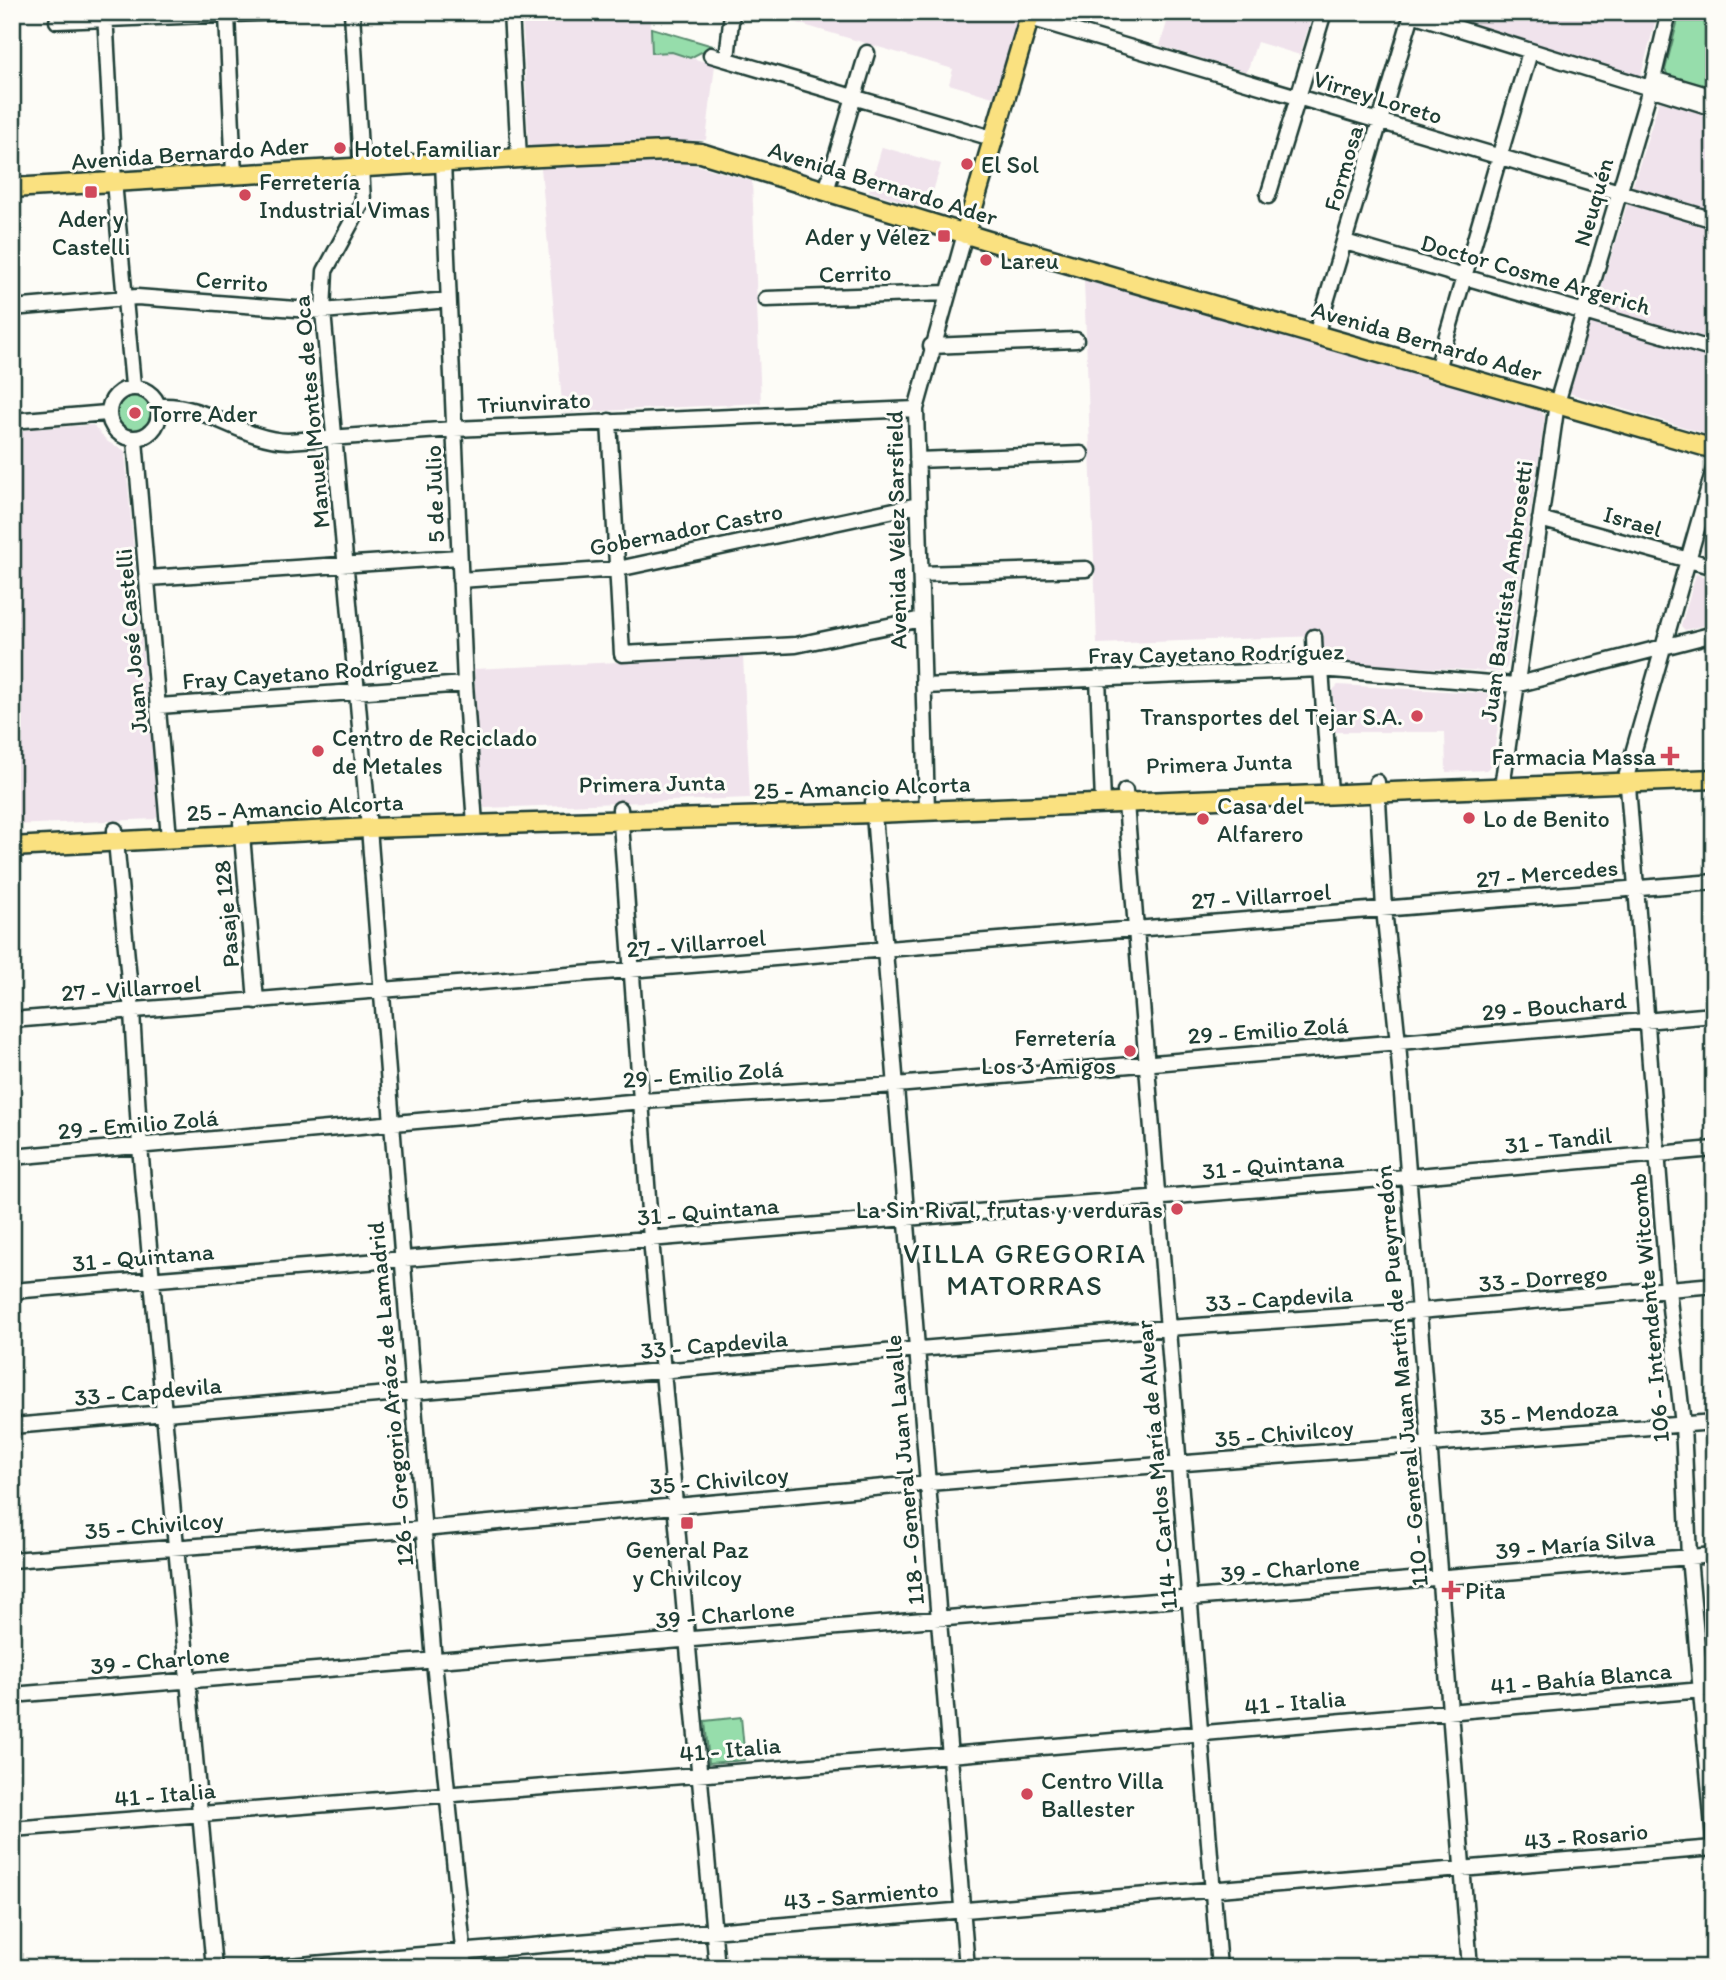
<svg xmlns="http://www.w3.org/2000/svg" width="1726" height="1980" font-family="Itim,sans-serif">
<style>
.built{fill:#f0e3ec}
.green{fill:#96ddab;stroke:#5a8d70;stroke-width:2}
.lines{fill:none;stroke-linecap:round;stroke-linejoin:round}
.minor-casing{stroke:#1f3d34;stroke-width:19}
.major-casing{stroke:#1f3d34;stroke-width:23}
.minor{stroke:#fdfcf7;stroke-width:14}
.major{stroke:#fae180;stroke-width:18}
.poi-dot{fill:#d1495b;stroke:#fdfcf7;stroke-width:2.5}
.labels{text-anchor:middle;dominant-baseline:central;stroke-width:6;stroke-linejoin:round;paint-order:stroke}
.street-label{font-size:24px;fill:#1f3d34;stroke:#fdfcf7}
.poi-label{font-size:24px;fill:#1f3d34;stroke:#fdfcf7;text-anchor:start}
.quarter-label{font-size:28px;letter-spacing:2px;fill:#1f3d34;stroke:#fdfcf7}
</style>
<rect width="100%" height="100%" fill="#fdfcf7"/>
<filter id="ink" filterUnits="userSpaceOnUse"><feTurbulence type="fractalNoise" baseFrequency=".0143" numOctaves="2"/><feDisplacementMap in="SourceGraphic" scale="14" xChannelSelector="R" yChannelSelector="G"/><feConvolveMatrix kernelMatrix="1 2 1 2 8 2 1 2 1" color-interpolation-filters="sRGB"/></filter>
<g filter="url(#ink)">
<path class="built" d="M522,12h128l2,41 20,-1 43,13 -9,75 -173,9 -4,-3z
M760,12h261l-25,86 -47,-14 4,-15z
M1170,12h143l-13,43 -43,-13 -10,30 -87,-26z
M1423,12h235l-17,63 -6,3z
M1659,101l55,16v319l-145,-43z
M882,147l59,17 -13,45 -59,-18z
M682,161l70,20 9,222 -198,10 -22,-245z
M1084,280l457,131 4,6 -38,250 -6,5 -180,-11 -1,-25 -223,8z
M93,425l15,17 17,9 22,250 -7,1 2,16 9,15 8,81 -4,5 -143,6v-388l16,-8z
M1696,574l18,6v43l-29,7 -4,-4z
M743,656l7,142 -265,10 -5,-4 -6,-135z
M1338,685l160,9 4,6 -10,65 -6,5 -40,2 -1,-40h-110l-2,-42z"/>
<path class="green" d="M1680,12h34v78l-46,-14 -3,-6z
M651,28h1l61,18 -23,12 -18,-6 -20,1z
M115 413a20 20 0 1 1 40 0a20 20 0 1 1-40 0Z
M741,1717l4,43 -36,3 -4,-42z"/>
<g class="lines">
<defs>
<path id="minor" d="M105,12l9,170 19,203
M352,12l11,189 -38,70 -2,40 46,517 65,834 31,306
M511,12l8,146
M227,15l7,160
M1030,18l684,202
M57,21l223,-9
M711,55l284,84
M727,59l5,-47
M1653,79l61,18
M443,162l22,522 10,140
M826,191l41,-138
M1268,196l56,-184
M1345,242l369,108
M766,299l181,-6
M12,308l125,-11 186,14 125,-11
M1316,335l96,-321 302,94
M931,346l145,-6
M1437,369l93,-317
M109 413a25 25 0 1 1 50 0a25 25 0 1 1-50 0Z
M161,406c46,-2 81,34 127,35l166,-12 462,-20
M12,421l95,-8
M609,421l13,233 174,-9 126,-26
M135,440l34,398
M917,460l164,-6
M1714,469l-87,305 41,516 15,135 6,132 25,282
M1540,519l174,48
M921,574l165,-5
M148,578l311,-21
M460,580l158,-11 300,-64
M1314,637l1,24 6,8 9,123
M1098,678l5,124
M924,686l397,-17 194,16 199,-51
M159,706l306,-22
M1377,782l7,127 14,134 72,925
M1502,787l55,-384 96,-324 16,-67
M1125,791l94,1177
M873,802l94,1166
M620,809l31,430 66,729
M927,810l-11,-401 49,-175
M241,823l15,178
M115,830l17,182 8,135 74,821
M12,1020l1702,-138
M12,1157l630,-56 254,-16 818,-70
M12,1291l1395,-114 307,-28
M12,1426l1155,-98 252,-17 295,-26
M12,1560l411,-31 505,-46 786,-61
M12,1695l1702,-140
M12,1829l938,-74 764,-66
M264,1968l1450,-120"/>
<path id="major" d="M12,188l507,-30 147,-7 35,2 288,88 725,208
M965,234l66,-222
M12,847l357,-19 505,-15 840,-34"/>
</defs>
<use href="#minor" class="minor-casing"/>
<use href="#major" class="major-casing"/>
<use href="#minor" class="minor"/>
<use href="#major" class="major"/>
</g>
</g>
<g class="poi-dot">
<circle cx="340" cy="148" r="7"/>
<circle cx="967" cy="164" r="7"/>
<rect x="84" y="185" width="14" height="14" rx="3.5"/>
<circle cx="245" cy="195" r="7"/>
<rect x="937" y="229" width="14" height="14" rx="3.5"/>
<circle cx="986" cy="260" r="7"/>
<circle cx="135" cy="413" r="7"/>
<circle cx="1417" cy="716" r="7"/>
<circle cx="318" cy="751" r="7"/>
<path d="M1666.5 745.5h7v7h7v7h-7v7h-7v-7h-7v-7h7z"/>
<circle cx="1469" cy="818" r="7"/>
<circle cx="1203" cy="819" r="7"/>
<circle cx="1130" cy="1051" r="7"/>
<circle cx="1177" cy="1209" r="7"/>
<rect x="680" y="1516" width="14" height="14" rx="3.5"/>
<path d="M1447.5 1579.5h7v7h7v7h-7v7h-7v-7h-7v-7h7z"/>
<circle cx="1027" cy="1794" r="7"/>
</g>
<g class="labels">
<g class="street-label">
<text transform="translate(1378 97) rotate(17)">Virrey Loreto</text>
<text transform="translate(190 153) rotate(-4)">Avenida Bernardo Ader</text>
<text transform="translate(1343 168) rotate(-74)">Formosa</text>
<text transform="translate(883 183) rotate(17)">Avenida Bernardo Ader</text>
<text transform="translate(1593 202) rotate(-74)">Neuquén</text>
<text transform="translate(855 273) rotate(-2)">Cerrito</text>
<text transform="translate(1536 274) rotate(16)">Doctor Cosme Argerich</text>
<text transform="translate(232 281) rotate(4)">Cerrito</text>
<text transform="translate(1427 341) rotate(16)">Avenida Bernardo Ader</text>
<text transform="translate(534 402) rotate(-3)">Triunvirato</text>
<text transform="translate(311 412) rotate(-95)">Manuel Montes de Oca</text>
<text transform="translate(434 494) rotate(-92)">5 de Julio</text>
<text transform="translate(1633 521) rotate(16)">Israel</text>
<text transform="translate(686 529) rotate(-11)">Gobernador Castro</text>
<text transform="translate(896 530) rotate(-91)">Avenida Vélez Sarsfield</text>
<text transform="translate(1506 591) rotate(-82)">Juan Bautista Ambrosetti</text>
<text transform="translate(131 641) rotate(-95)">Juan José Castelli</text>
<text transform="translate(1216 653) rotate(-1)">Fray Cayetano Rodríguez</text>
<text transform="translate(310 672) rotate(-4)">Fray Cayetano Rodríguez</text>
<text transform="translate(1219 763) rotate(-2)">Primera Junta</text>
<text transform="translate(652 783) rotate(-1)">Primera Junta</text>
<text transform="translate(862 787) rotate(-2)">25 - Amancio Alcorta</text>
<text transform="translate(295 807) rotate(-3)">25 - Amancio Alcorta</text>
<text transform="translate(1547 873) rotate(-5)">27 - Mercedes</text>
<text transform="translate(1261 896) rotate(-4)">27 - Villarroel</text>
<text transform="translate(226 914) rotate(-95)">Pasaje 128</text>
<text transform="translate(696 943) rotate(-5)">27 - Villarroel</text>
<text transform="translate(131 988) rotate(-4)">27 - Villarroel</text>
<text transform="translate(1554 1006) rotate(-5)">29 - Bouchard</text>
<text transform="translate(1268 1030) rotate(-4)">29 - Emilio Zolá</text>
<text transform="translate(703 1074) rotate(-4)">29 - Emilio Zolá</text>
<text transform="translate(138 1124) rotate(-5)">29 - Emilio Zolá</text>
<text transform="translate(1558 1140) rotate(-6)">31 - Tandil</text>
<text transform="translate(1273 1165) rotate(-5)">31 - Quintana</text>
<text transform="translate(708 1211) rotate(-5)">31 - Quintana</text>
<text transform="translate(143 1257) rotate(-5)">31 - Quintana</text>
<text transform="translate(1543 1278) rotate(-5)">33 - Dorrego</text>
<text transform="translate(1279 1298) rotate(-4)">33 - Capdevila</text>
<text transform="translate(1649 1308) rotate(-95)">106 - Intendente Witcomb</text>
<text transform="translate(714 1344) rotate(-5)">33 - Capdevila</text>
<text transform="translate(1401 1376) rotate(-95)">110 - General Juan Martín de Pueyrredón</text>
<text transform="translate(148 1391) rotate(-5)">33 - Capdevila</text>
<text transform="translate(390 1394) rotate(-95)">126 - Gregorio Aráoz de Lamadrid</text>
<text transform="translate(1549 1412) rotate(-4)">35 - Mendoza</text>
<text transform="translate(1284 1433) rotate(-5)">35 - Chivilcoy</text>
<text transform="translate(1156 1465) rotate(-95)">114 - Carlos María de Alvear</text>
<text transform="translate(904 1470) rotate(-95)">118 - General Juan Lavalle</text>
<text transform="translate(719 1480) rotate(-5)">35 - Chivilcoy</text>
<text transform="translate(154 1525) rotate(-5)">35 - Chivilcoy</text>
<text transform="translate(1575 1544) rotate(-5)">39 - María Silva</text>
<text transform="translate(1290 1568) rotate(-5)">39 - Charlone</text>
<text transform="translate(725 1614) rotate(-5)">39 - Charlone</text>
<text transform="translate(160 1660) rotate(-5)">39 - Charlone</text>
<text transform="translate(1581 1678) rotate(-5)">41 - Bahía Blanca</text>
<text transform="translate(1295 1702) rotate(-5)">41 - Italia</text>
<text transform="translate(730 1749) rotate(-5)">41 - Italia</text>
<text transform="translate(165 1794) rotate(-5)">41 - Italia</text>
<text transform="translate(1586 1836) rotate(-5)">43 - Rosario</text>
<text transform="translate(861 1895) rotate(-5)">43 - Sarmiento</text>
</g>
<g class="poi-label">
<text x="354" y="148">Hotel Familiar</text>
<text x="981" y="164">El Sol</text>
<text x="259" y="181">Ferretería<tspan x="259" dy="28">Industrial Vimas</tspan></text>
<text x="91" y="218" text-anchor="middle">Ader y<tspan x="91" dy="28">Castelli</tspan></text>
<text x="930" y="236" text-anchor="end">Ader y Vélez</text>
<text x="1000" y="260">Lareu</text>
<text x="149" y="413">Torre Ader</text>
<text x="1403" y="716" text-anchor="end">Transportes del Tejar S.A.</text>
<text x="332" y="737">Centro de Reciclado<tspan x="332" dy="28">de Metales</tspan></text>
<text x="1656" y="756" text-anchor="end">Farmacia Massa</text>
<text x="1217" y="805">Casa del<tspan x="1217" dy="28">Alfarero</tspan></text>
<text x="1483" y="818">Lo de Benito</text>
<text x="1116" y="1037" text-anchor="end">Ferretería<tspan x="1116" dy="28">Los 3 Amigos</tspan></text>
<text x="1163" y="1209" text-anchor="end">La Sin Rival, frutas y verduras</text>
<text x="687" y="1549" text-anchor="middle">General Paz<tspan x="687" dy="28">y Chivilcoy</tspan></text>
<text x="1465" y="1590">Pita</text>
<text x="1041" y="1780">Centro Villa<tspan x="1041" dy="28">Ballester</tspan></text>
</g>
<g class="quarter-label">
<text x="1025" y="1253">VILLA GREGORIA<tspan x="1025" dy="32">MATORRAS</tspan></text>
</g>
</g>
<rect width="1726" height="1980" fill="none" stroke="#fdfcf7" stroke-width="42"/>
<rect x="21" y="21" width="1684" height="1938" fill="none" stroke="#1f3d34" stroke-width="2.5" filter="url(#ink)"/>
</svg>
